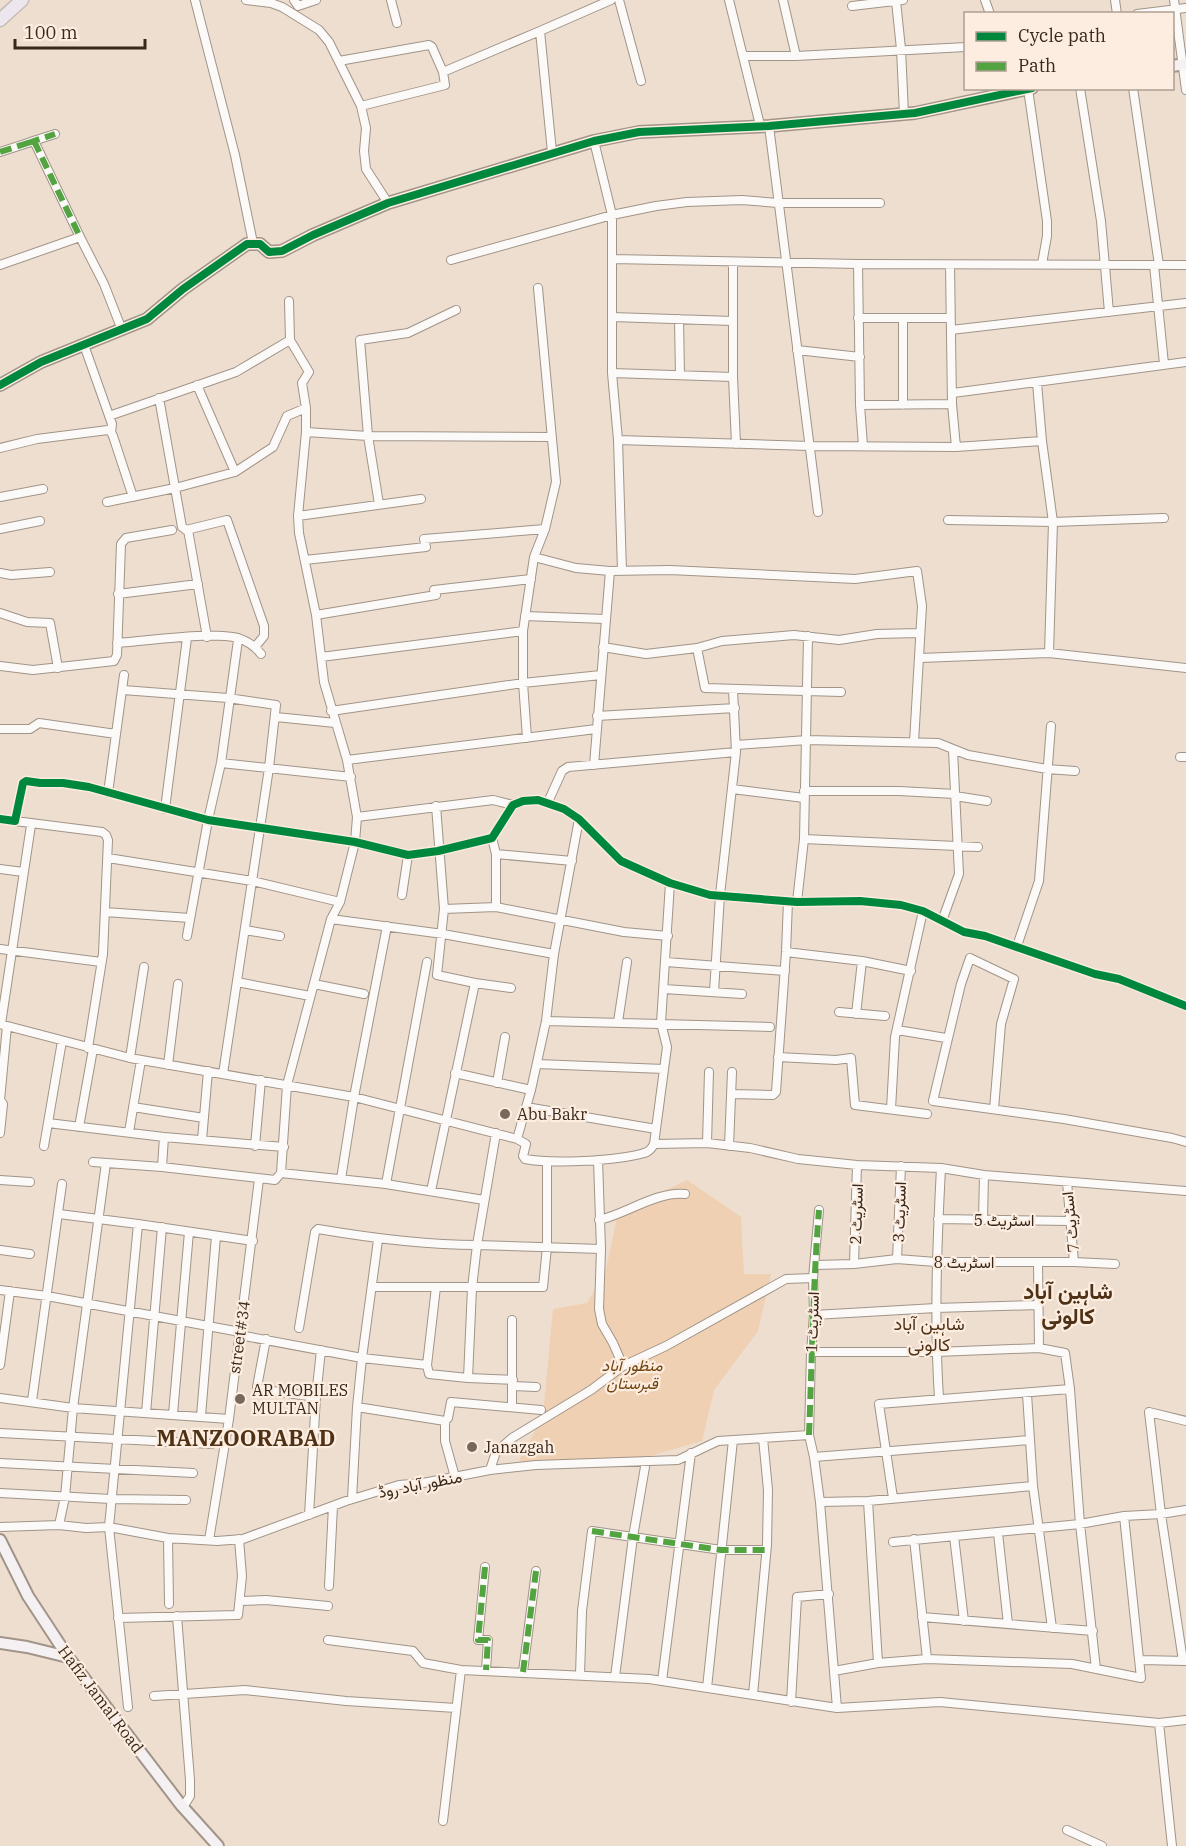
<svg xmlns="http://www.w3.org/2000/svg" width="1186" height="1846" font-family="'IBM Plex Serif',Vazirmatn,serif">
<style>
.green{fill:#efd0b2}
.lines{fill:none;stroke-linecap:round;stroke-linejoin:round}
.street-casing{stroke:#a19488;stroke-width:10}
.secondary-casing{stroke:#a19488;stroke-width:14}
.primary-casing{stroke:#c5bcb4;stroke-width:15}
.street{stroke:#fcfaf8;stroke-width:8}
.secondary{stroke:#f5f1f3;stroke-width:10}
.primary{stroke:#eee6ee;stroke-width:12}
.quiet{stroke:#53a341;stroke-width:6;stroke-dasharray:12 6;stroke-linecap:butt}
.cycleway-casing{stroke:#fcede0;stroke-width:11}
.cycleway{stroke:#00873e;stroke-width:8}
.poi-dot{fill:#76685b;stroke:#fcede0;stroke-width:2}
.labels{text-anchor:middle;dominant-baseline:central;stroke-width:4.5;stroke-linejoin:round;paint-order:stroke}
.poi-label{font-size:16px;fill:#36291c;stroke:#fcede0;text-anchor:start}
.street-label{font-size:16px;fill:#36291c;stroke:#fcede0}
.park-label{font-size:16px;font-style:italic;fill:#71440e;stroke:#fcede0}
.neighbourhood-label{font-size:18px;fill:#4f3215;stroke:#fcede0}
.district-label{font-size:22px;font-weight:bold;fill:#4f3215;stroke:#fcede0}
</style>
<rect width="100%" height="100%" fill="#eddecf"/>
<path class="green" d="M687,1180l54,37 3,57h27l-13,57 -44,59 -12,51 -91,26 -92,-6 24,-45 10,-107 34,-6 18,-29 13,-61z"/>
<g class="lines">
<defs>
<path id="street" d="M195,0l40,155 18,88
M246,0l25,3 11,4 37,23 10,12 32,64 5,22 -2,23 2,18 22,34
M294,0l4,6 18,-6
M391,0l6,23
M619,0l22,81
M729,0l31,125
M783,0l13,56
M985,0l5,14
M1115,0l2,14
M1174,0l12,90
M896,1l5,48 3,65
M852,6l51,-6
M1137,14l49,-6
M744,56h52l170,-9
M339,61l90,-16 3,2 11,25 2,13 -84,21
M443,72l97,-41
M1080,88l21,133 8,91
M1133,88l26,177
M1028,89l19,132v15l-5,28
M769,126l49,386
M594,141l18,74v158l6,67 4,131
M30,142l25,-8
M0,152l34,-11 46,96
M552,152l-12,-121 71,-31
M612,259l246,5 328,1
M451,260l161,-45 44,-9 31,-4 55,-2 36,3h102
M733,262v115l3,67
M858,264l2,141 3,41
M0,265l80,-28 24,47 18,46
M950,265l2,139 4,43
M1154,265l10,99
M612,317l121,4
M858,318h92
M679,319l1,56
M951,330l235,-27
M84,345l28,79 -1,8
M797,350l63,7
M612,373l121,4
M1037,383l5,58 11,81 -4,131
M197,385l38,87
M953,393l233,-31
M159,398l23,129 4,3 41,-10 37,106v10l-9,11
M860,405l92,-1
M903,405v-87
M109,416l127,-44 54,-32
M306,432l62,4 184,1
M618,440l192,6 146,1 86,-6
M0,448l37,-9 71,-9 3,2 2,4 20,61
M0,497l43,-8
M107,502l68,-14 60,-16 38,-25 14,-31 19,-8
M379,504l-11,-68 -8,-96 48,-7 48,-23
M298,516l123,-17
M948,520l105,2 111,-4
M0,529l40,-8
M188,530l19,107
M534,557l42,11 34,3 60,-1 185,9 62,-8 5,35 -8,136
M305,560l121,-13 -2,-8 121,-10
M0,573l11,2 39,-3
M118,594l80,-10
M0,613l27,9 23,1 8,45
M316,615l120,-20 -2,-5 97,-11
M525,616l80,3
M117,643c33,-2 90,-12 121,-5 9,3 17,8 23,16
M603,647l43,7 51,-6 25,-7 72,-6 45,5 38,-6 42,-1
M697,648l8,40 136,4
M321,657l202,-26
M920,658l129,-5 137,15
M0,666l33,4 81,-9 3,-6 4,-111 5,-6 46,-8
M123,690l105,8 48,7 -7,63 -46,306
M331,711l192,-28 78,-8
M597,716l138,-8
M276,717l59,6
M0,729h30l9,-6 77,11
M527,738l-4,-55v-52l11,-74 11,-28 11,-47 -18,-194
M736,745l71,-5 131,3 30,12 79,14 28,2
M1180,757h6
M347,760l249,-31
M221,763l130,14
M594,765l16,-194
M732,789l72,9
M804,791h95l56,3
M108,793l16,-118
M955,796l32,5
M548,802l14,-31 6,-4 168,-15
M436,806l8,103 -7,66 38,8 36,5
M165,809l22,-171
M357,817l136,-17 20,5
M0,819l15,2 8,-38 3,-2 14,2h23l26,4 119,33 147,22 53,13 30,-4 54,-13 21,-33 10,-4 15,-1 26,9 15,10 42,42 49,22 40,12 87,7 63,-1 41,4 22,6 41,21 21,4 110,38 24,5 67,27
M15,821l87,11 4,3 2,5 -5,114 -15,94
M492,838l4,16v53
M804,839l174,8
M496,854l76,7
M108,858l144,23 88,21
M0,869l23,3
M402,895l6,-40
M797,902l7,-63 4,-203
M444,909l52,-2 128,25 44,4
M105,912l85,6
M331,919l112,15 111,20
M942,921l17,-47 -6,-124
M245,930l35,6
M187,936l21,-116 13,-57 17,-123
M1017,946l22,-65 12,-155
M0,949l101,13
M786,952l76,9 49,10
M666,962l119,9
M237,982l73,14
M314,984l50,10
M664,989l78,5
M714,992l6,-97 16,-143 -3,-63
M839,1012l46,4
M856,1014l6,-53
M546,1021l224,6
M618,1022l9,-60
M0,1024l130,34 224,39 163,42 14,-49 15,-69 8,-67 25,-135
M1,1024l30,-199
M897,1030l49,8
M778,1057l58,3 15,-2 4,47 72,9
M130,1058l14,-91
M537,1064l127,5
M168,1065l10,-81
M455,1073l76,17
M497,1083l8,-46
M731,1094l42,1 3,-3 10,-140 2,-51
M133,1107l71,11
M526,1107l130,22
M891,1109l4,-72 28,-126
M994,1109l7,-85 13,-45 -44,-21 -9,26 -28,117 131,18 108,19 14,4
M48,1123l116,14 120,10
M79,1127l14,-78
M129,1132l12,-72
M0,1133l3,-29 -3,-4 7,-74
M496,1133l-19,112 124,4
M517,1139l9,5 -3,12 2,3c27,5 92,2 119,-6 5,-1 8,-5 10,-9l13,-97 -6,-24 9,-140
M202,1140l6,-69
M707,1143l2,-71
M654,1144l53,-1 43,5 48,11 59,6 84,3 43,7 202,16
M44,1146l18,-105
M255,1146l6,-66
M729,1146l3,-74
M598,1160l3,89 -2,60 3,15 11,19 10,23
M93,1162l69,5 113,13 6,-7 6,-88 44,-166 9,-17 15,-60 2,-25 -10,-57 -23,-78 -8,-67 -17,-82 -1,-17 8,-84v-24l-4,-25 7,-11 -19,-32 -1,-39
M162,1167l2,-30
M281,1173l105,11 98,16
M341,1179l13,-82 33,-171
M0,1180l30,2
M1067,1182l7,80
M386,1184l41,-222
M431,1191l44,-208
M819,1210l-6,68 1,37 -3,37 -2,83 5,22 6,45 17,206
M59,1214l79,10 115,17
M938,1219l132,2
M599,1220c27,-6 58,-29 86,-26
M983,1220l1,-45
M0,1250l30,4
M897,1259l4,-93
M1038,1262l1,86
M854,1264l3,-99
M815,1265l39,-1 43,-5 39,3h138l41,2
M372,1287h171l4,-40v-86
M436,1287l-9,78 -65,-7 -5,49 88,14v20l10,36
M0,1290l47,6 193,36
M814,1315l122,-7 101,-3
M512,1320v86
M299,1328l16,-96 3,-3c53,9 105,16 159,16l-5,43 -4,90 45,2
M239,1335l123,23 16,-118
M266,1339l-9,48 1,2 58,8 5,-47
M811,1352h125l103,-4 26,5 5,36 10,135 16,145
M0,1365l10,-74
M427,1365l2,9 39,4
M513,1386l23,1
M1027,1394l6,92 19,142
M0,1398l73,10 156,11
M939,1398c-5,-77 -2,-153 2,-230
M32,1401l30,-217
M146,1413l16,-186
M173,1414l16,-182
M201,1416l15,-180
M445,1421l3,-3 3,-16 90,8
M0,1433l212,11
M814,1457l216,-17
M0,1463l193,10
M490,1470l6,-18 16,-14 79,-48 32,-24 43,-20 120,-67 27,-1
M0,1493l111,6 75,1
M893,1498l-14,-94 191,-15
M352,1499l5,-92
M868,1501l10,162
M820,1502l48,-1 165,-15
M309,1515l7,-118
M59,1525l6,-28 8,-89 33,-245
M0,1527l59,-2 27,3 23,-1 59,11 49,3 26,-2 103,-38 53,-16 24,-2 67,-13 46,-5 142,-5 40,-19 91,-6
M998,1533l10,91
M954,1536l10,85
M168,1538l1,66
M914,1539l13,120
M209,1540l20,-121 30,-240
M893,1542l187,-18 44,-8 37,-2 25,-4
M485,1567l-7,73h10l-2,30
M329,1586l4,-80
M240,1601l26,-1 62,6
M177,1616l13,164v16l-7,11
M922,1617l171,14
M118,1618l120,-3 4,-39 -3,-37
M328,1640l85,11 10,12 38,7 188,9 188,29 103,-6 219,21 27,-3
M1141,1660l45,1
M1183,1661l-22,-147 -12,-102 37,9
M834,1671l44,-8 49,-4 145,5 69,14 -17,-162
M523,1672l13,-101
M580,1675l2,-64 10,-80 129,19h45
M615,1677l18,-140 13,-76
M662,1681l29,-228
M707,1688l26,-248
M753,1695l14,-150 1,-55 -5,-52
M154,1696l91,-6 101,11 110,7
M791,1702l6,-105 32,-3
M128,1707l-19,-180 29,-303
M1159,1723l13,123
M443,1821l18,-151
M1067,1830l35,16"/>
<path id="secondary" d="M1172,66l14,-2
M0,385l41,-23 106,-43 36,-30 64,-45h13l9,8 13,-1 31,-16 75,-32 206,-62 45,-9 130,-6 146,-13 117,-25
M0,1540l28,56 40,61 113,148 37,41
M0,1643l27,4 41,10"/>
<path id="primary" d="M0,20l22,-20"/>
</defs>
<use href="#street" class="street-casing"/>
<use href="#secondary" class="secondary-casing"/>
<use href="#primary" class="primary-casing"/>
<use href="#street" class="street"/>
<use href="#secondary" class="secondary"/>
<use href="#primary" class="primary"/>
<path class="quiet" d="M28,143l27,-9
M0,152l34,-11 46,96
M809,1435c3,-75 4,-150 10,-225
M592,1531l129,19h45
M485,1567l-7,73h10l-2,30
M523,1672l13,-101"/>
<defs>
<path id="cycleway" d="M0,385l41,-23 106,-43 36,-30 64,-45h13l9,8 13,-1 31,-16 75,-32 206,-62 45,-9 130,-6 146,-13 117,-25
M0,819l15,2 8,-38 3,-2 14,2h23l26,4 119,33 147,22 53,13 30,-4 54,-13 21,-33 10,-4 15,-1 26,9 15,10 42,42 49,22 40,12 87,7 63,-1 41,4 22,6 41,21 21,4 110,38 24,5 67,27"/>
</defs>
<use href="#cycleway" class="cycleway-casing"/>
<use href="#cycleway" class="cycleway"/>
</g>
<g class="poi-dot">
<circle cx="505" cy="1114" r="6"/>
<circle cx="240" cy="1399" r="6"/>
<circle cx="472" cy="1447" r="6"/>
</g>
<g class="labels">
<g class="poi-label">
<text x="517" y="1114">Abu Bakr</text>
<text x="252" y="1390">AR MOBILES<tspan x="252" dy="18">MULTAN</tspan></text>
<text x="484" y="1447">Janazgah</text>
</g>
<g class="street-label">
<text transform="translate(899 1212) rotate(-88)">اسٹریٹ 3</text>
<text transform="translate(856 1214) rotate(-88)">اسٹریٹ 2</text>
<text x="1004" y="1220">اسٹریٹ 5</text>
<text transform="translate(1070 1222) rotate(-96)">اسٹریٹ 7</text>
<text x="964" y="1262">اسٹریٹ 8</text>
<text transform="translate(812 1322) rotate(-88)">اسٹریٹ 1</text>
<text transform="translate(239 1337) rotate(-82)">street#34</text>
<text transform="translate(420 1484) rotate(-11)">منظور آباد روڈ</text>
<text transform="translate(101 1699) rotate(53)">Hafiz Jamal Road</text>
</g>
<g class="park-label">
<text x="632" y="1365">منظور آباد<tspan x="632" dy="18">قبرستان</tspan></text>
</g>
<g class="neighbourhood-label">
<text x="929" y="1323">شاہین آباد<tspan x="929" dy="21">کالونی</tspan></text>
</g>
<g class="district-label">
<text x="1068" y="1290">شاہین آباد<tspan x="1068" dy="25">کالونی</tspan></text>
<text x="246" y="1437">MANZOORABAD</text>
</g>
</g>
<rect x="964" y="12" width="210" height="78" fill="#fcede0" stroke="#ad9f92" stroke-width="1.5"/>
<rect x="976" y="32" width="30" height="9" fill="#00873e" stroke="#ad9f92" stroke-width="1.5"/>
<text x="1018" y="42" font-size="18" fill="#36291c">Cycle path</text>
<rect x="976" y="62" width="30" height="9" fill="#53a341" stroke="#ad9f92" stroke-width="1.5"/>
<text x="1018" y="72" font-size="18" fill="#36291c">Path</text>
<path d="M15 39v9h130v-9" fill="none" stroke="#36291c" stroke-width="3"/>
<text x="24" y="39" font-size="18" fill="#36291c" stroke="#fcede0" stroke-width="4.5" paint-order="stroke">100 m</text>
</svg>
